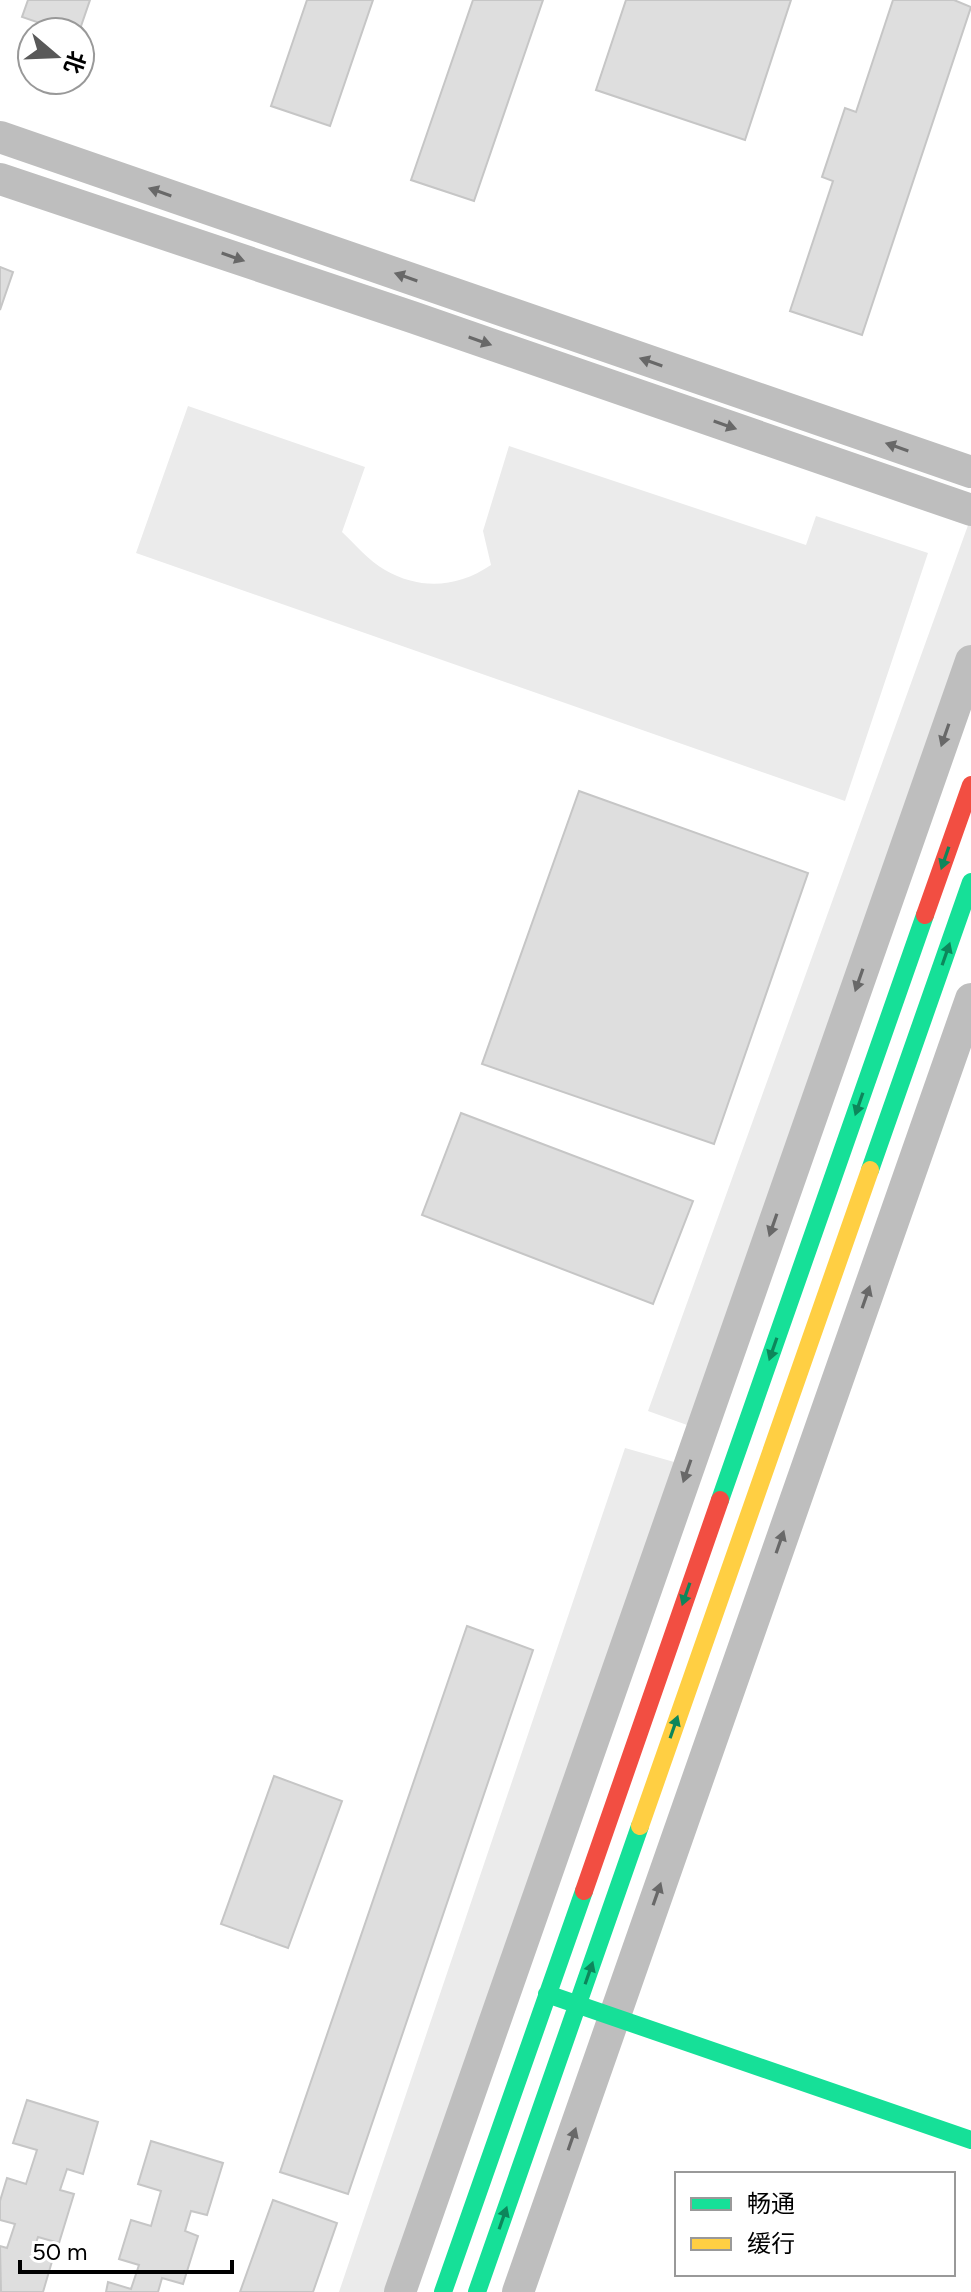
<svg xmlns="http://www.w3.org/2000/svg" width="971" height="2292" font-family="Figtree,'Noto Sans SC',sans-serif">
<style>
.green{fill:#ebebeb}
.building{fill:#dedede;stroke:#c6c6c6;stroke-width:2}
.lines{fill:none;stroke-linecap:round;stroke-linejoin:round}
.street{stroke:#bebebe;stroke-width:32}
.fast{stroke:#16e098;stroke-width:18}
.slow{stroke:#ffcf43;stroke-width:18}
.jam{stroke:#f24e42;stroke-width:18}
.oneway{fill:#686868}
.oneway2{fill:#0d865b}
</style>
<rect width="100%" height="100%" fill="#fff"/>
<path class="green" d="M188,406l177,61 -23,65c13,12 27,29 43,38 35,20 72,18 106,-5l-8,-34 26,-85 297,99 10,-29 112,37 -83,248 -709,-248z
M971,517v144l-270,769 -53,-19z
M625,1448l63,18 -288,826h-61z"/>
<path class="building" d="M28,0h62l-11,32h-13l-44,-15z
M307,0h66l-43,126 -59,-20z
M473,0h70l-69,201 -63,-21z
M626,0h165l-46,140 -149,-50z
M893,0h61l17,7 -109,328 -72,-24 43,-130 -11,-4 23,-69 11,4z
M0,267l13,5 -13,38z
M579,791l229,82 -94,271 -232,-80z
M461,1113l232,88 -40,103 -231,-89z
M467,1626l66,24 -185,544 -68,-22z
M274,1776l68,25 -54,147 -67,-24z
M27,2100l71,22 -15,52 -16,-5 -7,21 14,4 -15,49 -21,-6 -5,15 20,6 -10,34h-42l-1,-46 7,2 8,-24 -15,-4v-19l7,-23 19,6 11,-34 -24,-7z
M151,2141l72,22 -16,52 -16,-4 -6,20 13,5 -15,48 -21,-6 -4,14h-52l2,-10 23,7 8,-24 -20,-6 12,-39 20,6 10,-35 -23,-7z
M273,2200l64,23 -24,69h-73z"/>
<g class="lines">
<path class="street" d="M0,137l971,335
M0,179l412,138 559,193
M400,2292l571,-1631
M518,2292l453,-1293"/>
<path class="fast" d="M870,1170l101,-288
M720,1500l205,-585
M547,1994l424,146
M443,2292l141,-401
M477,2292l163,-466"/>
<path class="slow" d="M640,1826l230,-656"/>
<path class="jam" d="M925,915l46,-130
M584,1891l136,-391"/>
</g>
<defs><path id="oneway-solid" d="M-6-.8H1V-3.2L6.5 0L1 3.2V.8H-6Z" transform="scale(2)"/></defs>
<g class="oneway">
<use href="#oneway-solid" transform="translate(160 192) rotate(-161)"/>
<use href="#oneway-solid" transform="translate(233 257) rotate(19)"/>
<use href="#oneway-solid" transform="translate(406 277) rotate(-161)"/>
<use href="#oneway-solid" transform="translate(480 341) rotate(19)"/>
<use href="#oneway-solid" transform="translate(651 362) rotate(-161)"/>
<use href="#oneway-solid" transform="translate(725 425) rotate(19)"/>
<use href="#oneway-solid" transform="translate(897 447) rotate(-161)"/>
<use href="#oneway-solid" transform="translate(945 735) rotate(109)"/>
<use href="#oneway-solid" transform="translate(859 980) rotate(109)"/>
<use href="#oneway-solid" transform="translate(773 1225) rotate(109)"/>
<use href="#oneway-solid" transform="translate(866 1297) rotate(-71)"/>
<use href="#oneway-solid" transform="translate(687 1471) rotate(109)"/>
<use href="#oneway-solid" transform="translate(780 1542) rotate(-71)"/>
<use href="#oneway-solid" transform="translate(657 1894) rotate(-71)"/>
<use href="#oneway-solid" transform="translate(572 2139) rotate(-71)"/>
</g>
<g class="oneway2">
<use href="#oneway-solid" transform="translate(945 858) rotate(109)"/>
<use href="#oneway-solid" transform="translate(946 954) rotate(-71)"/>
<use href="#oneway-solid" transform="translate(859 1104) rotate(109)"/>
<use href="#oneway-solid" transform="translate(773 1349) rotate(109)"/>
<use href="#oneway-solid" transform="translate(686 1594) rotate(109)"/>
<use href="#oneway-solid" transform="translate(674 1727) rotate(-71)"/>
<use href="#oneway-solid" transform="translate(589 1973) rotate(-71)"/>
<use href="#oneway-solid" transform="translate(503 2218) rotate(-71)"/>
</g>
<rect x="675" y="2172" width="280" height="104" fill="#ffffff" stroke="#999999" stroke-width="2"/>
<rect x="691" y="2198" width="40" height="12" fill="#16e098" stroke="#999999" stroke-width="2"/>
<text x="747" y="2212" font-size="24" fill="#000000">畅通</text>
<rect x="691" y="2238" width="40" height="12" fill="#ffcf43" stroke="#999999" stroke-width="2"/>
<text x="747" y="2252" font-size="24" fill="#000000">缓行</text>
<g transform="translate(56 56) rotate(109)"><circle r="38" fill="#ffffff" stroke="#999999" stroke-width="2"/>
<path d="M0-6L14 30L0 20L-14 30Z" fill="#595959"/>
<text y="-12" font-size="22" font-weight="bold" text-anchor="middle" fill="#000000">北</text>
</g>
<path d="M20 2260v12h212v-12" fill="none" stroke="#000000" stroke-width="4"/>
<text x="32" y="2260" font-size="24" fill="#000000" stroke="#ffffff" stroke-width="6" paint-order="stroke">50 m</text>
</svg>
